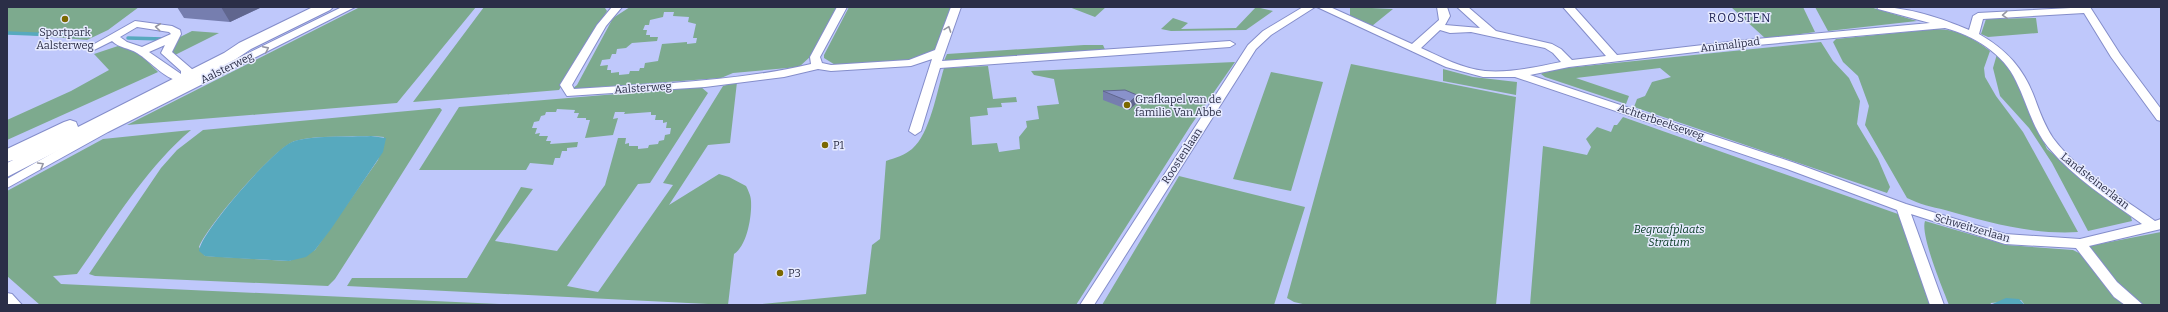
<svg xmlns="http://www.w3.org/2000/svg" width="2168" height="312" font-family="Bitter,serif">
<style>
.green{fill:#7daa8e;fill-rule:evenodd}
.water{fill:#57a9be}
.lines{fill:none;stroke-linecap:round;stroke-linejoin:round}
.stream{stroke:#57a9be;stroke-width:3.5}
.street-casing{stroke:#848dca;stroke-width:2}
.secondary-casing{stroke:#848dca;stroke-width:2}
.street{fill:#fff;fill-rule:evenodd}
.secondary{fill:#fff;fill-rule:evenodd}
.wall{fill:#767eaf}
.shaded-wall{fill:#60668e}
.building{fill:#8992cb;stroke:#60668e}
.oneway{stroke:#9596a3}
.poi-dot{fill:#7b6800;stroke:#e7ebff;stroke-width:1.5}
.labels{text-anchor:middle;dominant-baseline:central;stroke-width:3;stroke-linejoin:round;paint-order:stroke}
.poi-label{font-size:11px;fill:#2b2e47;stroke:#e7ebff;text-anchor:start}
.street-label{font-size:11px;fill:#2b2e47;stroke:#e7ebff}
.park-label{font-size:11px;font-style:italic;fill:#00351d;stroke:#e7ebff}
.neighbourhood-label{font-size:12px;letter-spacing:1px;fill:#24275a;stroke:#e7ebff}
</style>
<rect width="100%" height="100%" fill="#bfc8fb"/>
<path class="green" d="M7,7h132l-31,23 -21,10 -80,-7z
M360,7h116l-79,96 -270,22z
M484,7l121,1 2,3 -48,79 -146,12z
M630,7h208l-27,49 -12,11 -66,6 -12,5 -149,11 5,-4 36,-67zM664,12h10l-1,4 16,1 -1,5 8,2 -3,14h4l-1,5 -9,1v-2l-25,2 -4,17 -13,2 -1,5h-4l-1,3h-9l-1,3 -10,1v-3l-8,1v-3h-4l1,-5 -8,1 2,-6 8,-1 2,-5h4l1,-5 9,-1 6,-5 25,-2 1,-4h-8v-2h-4l1,-5h-4l2,-5h4l1,-5 13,-3z
M849,7h102l-13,44 -23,10 -78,5 -13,-8v-3z
M1069,7h37l-11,10z
M1256,7l17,4 -27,19 -75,1 -10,-2 12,-11 15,5 -7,6 55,-1z
M1350,7l43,2 -21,17 -22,-10z
M1731,7h72l12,25 -49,7z
M1815,7h55l47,14 -89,10z
M2036,18l2,15 -50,4 -7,-3 5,-15z
M1936,29c21,0 37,9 54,22l-6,17 1,9 11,19 27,36 55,100c-44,3 -92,-10 -133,-22 -13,-3 -26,-6 -38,-12l-42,-73 4,-19 -11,-30 -15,-14 -10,-20 3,-3z
M192,31l27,2 -46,23 -3,-3 8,-15z
M1821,42l12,19 16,17 11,23 -3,23 21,35 12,28 -3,6 -253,-86 3,-8 8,-3 7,-14 19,-5 -11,-9 -84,10 53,18 -3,8 -81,-27 -4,-3 5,-4z
M1084,45h19l4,9 -163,7 3,-7z
M118,46l19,5 21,21 -151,68v-20l64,-29 38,-21 -15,-16z
M1997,54l15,18 35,77 84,68 1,4 -44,10 -36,-68 -23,-35 -29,-32 -7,-28z
M1235,62l-44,63 -115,180h-323l113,-11 6,-49 8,-6 6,-78c9,-3 19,-6 26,-12 18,-15 25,-58 32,-81l44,-2 5,33 23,-2 1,5 -16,1 1,4 -15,1 1,7 -18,2 2,28 25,-2 2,9 21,-3 -1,-12 8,-10 -1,-6 13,-2 -2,-13 22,-2 -5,-25 -20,-4 -3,-4z
M1351,64l165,33 -20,208h-189l-13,-3 -7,-4z
M1443,69l30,8 44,5 -1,13 -73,-14z
M1271,72l52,10 -32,109 -58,-12z
M737,82l-7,61 -22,2 -39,60 50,-31 10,3 17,9c2,4 5,10 5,15 1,15 -4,45 -17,53l-6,51 -381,-19 5,-8h115l54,-91 12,2 -38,52 62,10 48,-66 13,-47h8l-1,6 4,-1v3h9v3l10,-1 1,-3 9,-1 1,-3 5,-1 1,-5 5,-1 1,-6h-5l1,-6 -4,1v-3h-8l1,-5h-5v-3l-27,2 1,-2h-10l-2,7 5,-1 -5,17 -28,3 5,-18h-4v-2h-9l2,-5h-5l1,-3 -18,-1 -1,3h-10l-1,3 -4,1 -2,5 -5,1 -2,6h5l-2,6 5,-1 -1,3h9l-2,5h5l-1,3 28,-2 -1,5 -10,1v3h-5l-2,7h-5l-2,7 -23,-2 -4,7h-107l40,-63 242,-20 7,6 -58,90 -12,1 -71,102 31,6 75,-107 -10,-2 60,-97z
M440,108l2,2 -80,127 -27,42 -7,7 -233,-10 -6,-2 72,-106 16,-18 26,-20zM371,136l13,1 -6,23 -63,90 -26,11 -84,-5 -6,-9c7,-20 76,-100 96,-106 22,-6 53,-4 76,-5z
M1623,117l275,97 34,91h-402l13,-159 44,9 4,-8 -5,-8 11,-12 14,5 3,-7h3z
M191,130c-46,39 -79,95 -114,144l-24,2 8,8 458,21h-479l-33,-29v-85l96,-52z
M1179,176l126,31 -31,98h-172z
M1925,221l82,24 66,5 8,4 49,51h-105l-4,-5 -30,3 -1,2h-41c-6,-16 -29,-70 -24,-84z
M2161,232v73h-19l-15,-9 -38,-50z"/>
<path class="water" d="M371,136l15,2 -3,14 -52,77 -16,21 -9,7 -17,4 -73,-4 -11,-1 -6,-5c1,-18 75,-102 93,-109 17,-7 59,-5 79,-6z
M2006,298l13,1 6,6h-35z"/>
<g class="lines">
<path class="stream" d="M7,33l81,3
M128,38l35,1"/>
<defs>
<path id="street" d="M342,7h13l-247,125 -101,56v-9l93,-53z
M612,7h10l-16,19 -34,59 2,4c79,-5 160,-7 237,-25l-1,-7 27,-50h10l-27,50 2,6 9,2 78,-5 26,-10 16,-43h10l-19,54 288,-20 5,3 -5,3 -290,21 -19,63 -6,4 -6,-4 23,-72 -21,7 -80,5 -13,-2 -34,8 -79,10 -138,9 -7,-11 37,-60z
M1303,7h12l-44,28 -15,14 -162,256h-14l168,-260 15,-14z
M1317,7h13l82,37 27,-24 -2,-13h10l3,9 -5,9 35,3 -23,-21h11l28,24 56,13 9,5 11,11 34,-4 -43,-49h11l43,48 129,-15 184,-17 -52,-14 -1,-2c31,0 64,11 92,23l4,-14 5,-3 112,-6 30,47 41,55v12l-4,-1 -46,-63 -27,-44 -101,6 -4,15c28,16 45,35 56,65 5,14 10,27 18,39 26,35 67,58 102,83l6,-2v10l-72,17 28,36 26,23h-18l-11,-8 -38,-49 -71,-4 -94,-30 33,91h-14l-33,-95 -110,-41 -272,-92h-32l-37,-10zM1945,28c28,7 59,26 71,53 11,22 16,46 32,66 26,31 61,53 94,77l-62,15 -75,-5 -99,-30 -111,-41 -265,-88 39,-8 177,-21zM1440,30l10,3 21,-1 74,16 8,5 8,9c-25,5 -50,11 -76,9 -22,-2 -44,-14 -64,-23z
M135,21l37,5 8,4 1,4 -9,18 21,18 -4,11c-19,5 -37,-19 -52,-28 -8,-5 -18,-5 -25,-12l-18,9 -5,-3zM137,27l32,5 2,2 -29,13 -15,-5 -7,-5zM165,45l-4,8 20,18v3l-32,-22z
M7,293l5,1 10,11h-15z"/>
<path id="secondary" d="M313,7h20l-3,3 -79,39 -15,10 -229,118v-14l6,-3 -6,2v-13l57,-27 6,-2 6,2 2,5 146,-74 15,-10z"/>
</defs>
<use href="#street" class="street-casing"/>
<use href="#secondary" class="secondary-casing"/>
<use href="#street" class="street"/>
<use href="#secondary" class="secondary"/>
</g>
<path class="wall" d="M177,7h85l-32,15 -46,-4z
M1103,91l34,4v8l-8,7 -26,-10z"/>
<path class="shaded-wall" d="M221,7h41l-32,15z
M1137,95v8l-8,7 1,-8z"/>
<path class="building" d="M1125,90l12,5 -7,7 -27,-11z"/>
<defs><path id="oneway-chevron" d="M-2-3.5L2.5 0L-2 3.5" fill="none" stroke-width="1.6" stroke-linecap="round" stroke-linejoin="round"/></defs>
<g class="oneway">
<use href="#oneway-chevron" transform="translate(2005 15) rotate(177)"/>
<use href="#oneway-chevron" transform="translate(158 27) rotate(-174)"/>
<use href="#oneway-chevron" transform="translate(948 29) rotate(-70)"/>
<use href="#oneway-chevron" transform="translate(266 49) rotate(-26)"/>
<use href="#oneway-chevron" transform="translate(41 165) rotate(-30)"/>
</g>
<g class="poi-dot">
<circle cx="65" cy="19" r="4"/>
<circle cx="1127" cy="105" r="4"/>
<circle cx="825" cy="145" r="4"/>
<circle cx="780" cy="273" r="4"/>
</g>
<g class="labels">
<g class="poi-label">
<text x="65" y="32" text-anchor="middle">Sportpark<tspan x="65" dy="13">Aalsterweg</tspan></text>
<text x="1135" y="99">Grafkapel van de<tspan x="1135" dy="13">familie Van Abbe</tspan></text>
<text x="833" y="145">P1</text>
<text x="788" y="273">P3</text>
</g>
<g class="street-label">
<text transform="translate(1730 45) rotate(-7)">Animalipad</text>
<text transform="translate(227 68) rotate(-26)">Aalsterweg</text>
<text transform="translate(643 88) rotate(-4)">Aalsterweg</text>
<text transform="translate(1661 122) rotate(19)">Achterbeekseweg</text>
<text transform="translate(1182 156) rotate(-57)">Roostenlaan</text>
<text transform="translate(2095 181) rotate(38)">Landsteinerlaan</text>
<text transform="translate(1972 228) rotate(16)">Schweitzerlaan</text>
</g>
<g class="park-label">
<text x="1669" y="229">Begraafplaats<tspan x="1669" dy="13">Stratum</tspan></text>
</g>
<g class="neighbourhood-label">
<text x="1740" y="18">ROOSTEN</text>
</g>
</g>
<rect width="2168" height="312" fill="none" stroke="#2b2e47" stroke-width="16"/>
</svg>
